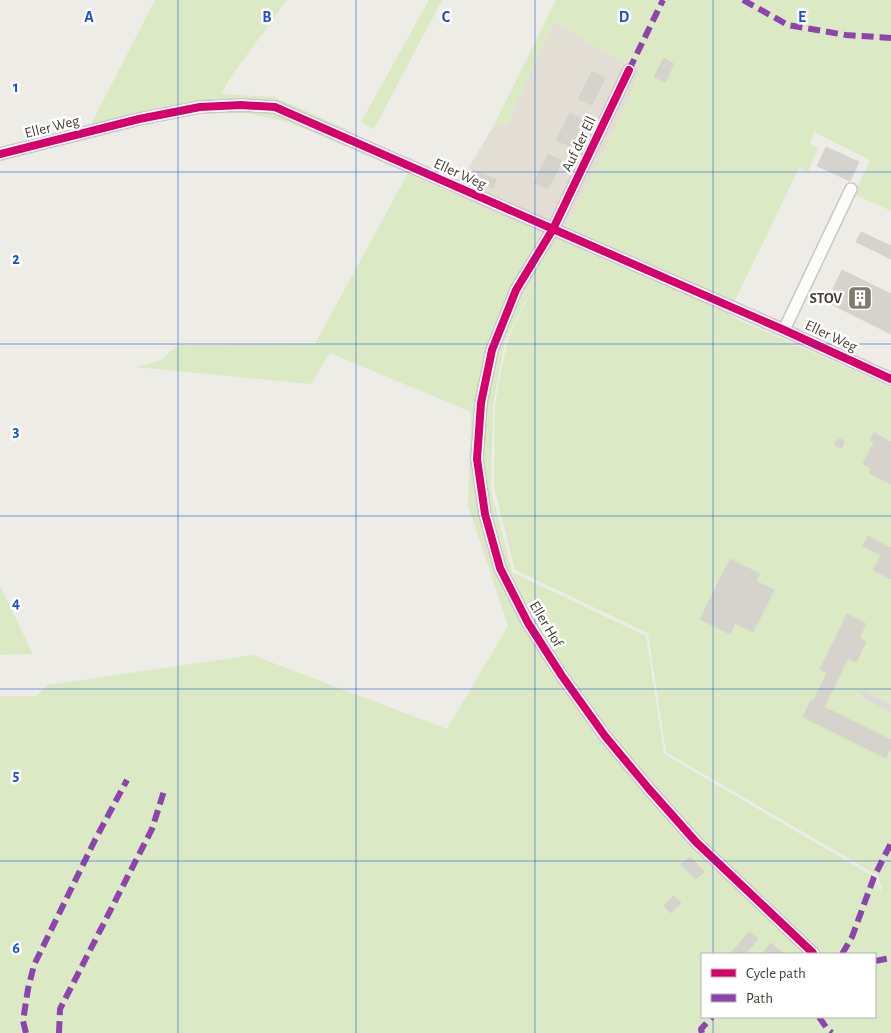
<svg xmlns="http://www.w3.org/2000/svg" width="891" height="1033" font-family="'Alegreya Sans',sans-serif">
<style>
.residential{fill:#e3ded3}
.green{fill:#dbeac4;fill-rule:evenodd}
.parking{fill:#dddbd6}
.building{fill:#d6d3cd;stroke:#d6d3cc}
.lines{fill:none;stroke-linecap:round;stroke-linejoin:round}
.minor-casing{stroke:#cbc8c2;stroke-width:14}
.minor{stroke:#fcfcfb;stroke-width:11}
.quiet{stroke:#8e44ad;stroke-width:6;stroke-dasharray:12 6;stroke-linecap:butt}
.cycleway-casing{stroke:#fff;stroke-width:11}
.cycleway{stroke:#d6006c;stroke-width:8}
.grid{fill:none;stroke:#1d4ed8;stroke-width:1;stroke-opacity:0.55}
.labels{text-anchor:middle;dominant-baseline:central;stroke-width:5;stroke-linejoin:round;paint-order:stroke}
.street-label{font-size:15px;fill:#443d32;stroke:#fff}
.poi-label{font-size:15px;font-weight:bold;fill:#443d32;stroke:#fff;text-anchor:end}
.grid-label{font-size:16px;text-anchor:middle;font-weight:bold;fill:#1d4ed8;stroke:#fff;stroke-width:5;stroke-linejoin:round;paint-order:stroke}
</style>
<rect width="100%" height="100%" fill="#eeece6"/>
<path class="residential" d="M554,21l86,51 -35,78 -47,92 -105,-48 40,-67 14,-4z"/>
<path class="green" d="M155,0h132l-57,78 -9,16 53,3 72,32 62,44 150,69 47,-92 35,-78 -86,-51 -47,102 -14,4 63,-127h335v211l-37,-17 16,-34 -56,-28 -4,12 8,4 -10,24 -9,-4 -71,147 163,72v317l-29,-14 2,9 27,14v320h-891v-337h36l12,-11 204,-30 195,74 61,-103 -40,-121 3,-93 -141,-59 -19,31 -176,-17 25,-6 18,-16 137,-1 93,-171 -120,-51 -43,-9 -49,1 -73,12 -38,10zM532,289l-24,50 -13,64 -1,84 21,83 133,63 18,119 211,123 5,13 -2,3 -6,-14 -210,-123 -18,-118 -134,-64 -21,-82 2,-85 12,-64zM702,954h173v63h-173z
M429,0h13l-68,129 -13,-7z
M0,586l33,68 -33,1z"/>
<path class="parking" d="M862,690l29,14v9l-27,-14 -4,-6z"/>
<path class="building" d="M664,58l10,6 -9,18 -11,-5z
M592,71l13,7 -13,27 -14,-6z
M570,113l14,7 -13,27 -15,-7z
M826,147l33,15 -9,19 -33,-15z
M548,154l14,7 -14,28 -14,-6z
M473,170l23,10 -3,8 -24,-11z
M861,232l30,14v13l-35,-17z
M842,270l49,24v40l-64,-32z
M874,433l17,9v42l-22,-11 2,-5 -8,-4 11,-22 -4,-2z
M839,439l4,1 1,4 -3,4 -5,-2 -1,-4z
M868,536l23,12v31l-18,-9 8,-15 -18,-9z
M730,559l30,15 -4,7 18,9 -21,42 -18,-9 -5,11 -30,-15z
M847,614l19,10 -7,14 7,4 -10,20 -8,-4 -24,49 67,33v7l-5,11 -83,-41 8,-17 2,1 14,-28 -7,-4z
M690,857l14,15 -9,7 -14,-15z
M673,896l8,7 -10,10 -7,-7z
M749,932l9,7 -13,15h-15z
M771,943l13,11h-22z"/>
<g class="lines">
<defs>
<path id="minor" d="M629,70l-76,159 -37,61 -24,60 -11,53 -4,56 8,55 15,54 28,55 34,53 43,60 44,53 47,53 117,111v1
M0,154l139,-35 61,-12 41,-2 34,2 278,122 231,101 107,49
M784,330l67,-141"/>
</defs>
<use href="#minor" class="minor-casing"/>
<use href="#minor" class="minor"/>
<path class="quiet" d="M743,0l45,25 58,10 45,3
M629,70l34,-70
M842,954l10,-17 22,-60 17,-34
M875,961l16,-3
M819,1017l9,13 4,3
M26,1033l-3,-12 5,-32 6,-24 61,-125 32,-60
M59,1033l1,-24 92,-180 12,-38
M702,1033l-1,-4 11,-12"/>
<defs>
<path id="cycleway" d="M629,70l-76,159 -37,61 -24,60 -11,53 -4,56 8,55 15,54 28,55 34,53 43,60 44,53 47,53 117,111v1
M0,154l139,-35 61,-12 41,-2 34,2 278,122 231,101 107,49"/>
</defs>
<use href="#cycleway" class="cycleway-casing"/>
<use href="#cycleway" class="cycleway"/>
</g>
<path class="grid" d="M178,0v1033M356,0v1033M535,0v1033M713,0v954M0,172h891M0,344h891M0,516h891M0,689h891M0,861h891M713,1017v16"/>
<defs>
<symbol id="building-square" viewBox="-11 -11 22 22"><rect x="-9" y="-9" width="18" height="18" rx="4" fill="#807a71" stroke="#fff"/><path d="M-4-6H4V6H1V3H-1V6H-4ZM-2.5-4.3h1.7v1.8h-1.7ZM.8-4.3h1.7v1.8H.8ZM-2.5-1h1.7V.8h-1.7ZM.8-1h1.7V.8H.8Z" fill="#fff"/></symbol>
</defs>
<g fill-rule="evenodd">
<use href="#building-square" x="846" y="284" width="28" height="28"/>
</g>
<g class="labels">
<g class="street-label">
<text transform="translate(52 127) rotate(-14)">Eller Weg</text>
<text transform="translate(579 144) rotate(-64)">Auf der Ell</text>
<text transform="translate(460 174) rotate(24)">Eller Weg</text>
<text transform="translate(831 336) rotate(25)">Eller Weg</text>
<text transform="translate(546 624) rotate(59)">Eller Hof</text>
</g>
<g class="poi-label">
<text x="842" y="298">STOV</text>
</g>
</g>
<g class="grid-label">
<text x="89" y="22">A</text>
<text x="267" y="22">B</text>
<text x="446" y="22">C</text>
<text x="624" y="22">D</text>
<text x="802" y="22">E</text>
<text x="16" y="92">1</text>
<text x="16" y="264">2</text>
<text x="16" y="436">3</text>
<text x="16" y="608">4</text>
<text x="16" y="780">5</text>
<text x="16" y="953">6</text>
</g>
<rect x="701" y="953" width="175" height="65" fill="#ffffff" stroke="#b4b1ad"/>
<rect x="711" y="969" width="25" height="8" fill="#d6006c" stroke="#b4b1ad"/>
<text x="746" y="978" font-size="15" fill="#443d32">Cycle path</text>
<rect x="711" y="994" width="25" height="8" fill="#8e44ad" stroke="#b4b1ad"/>
<text x="746" y="1003" font-size="15" fill="#443d32">Path</text>
</svg>
